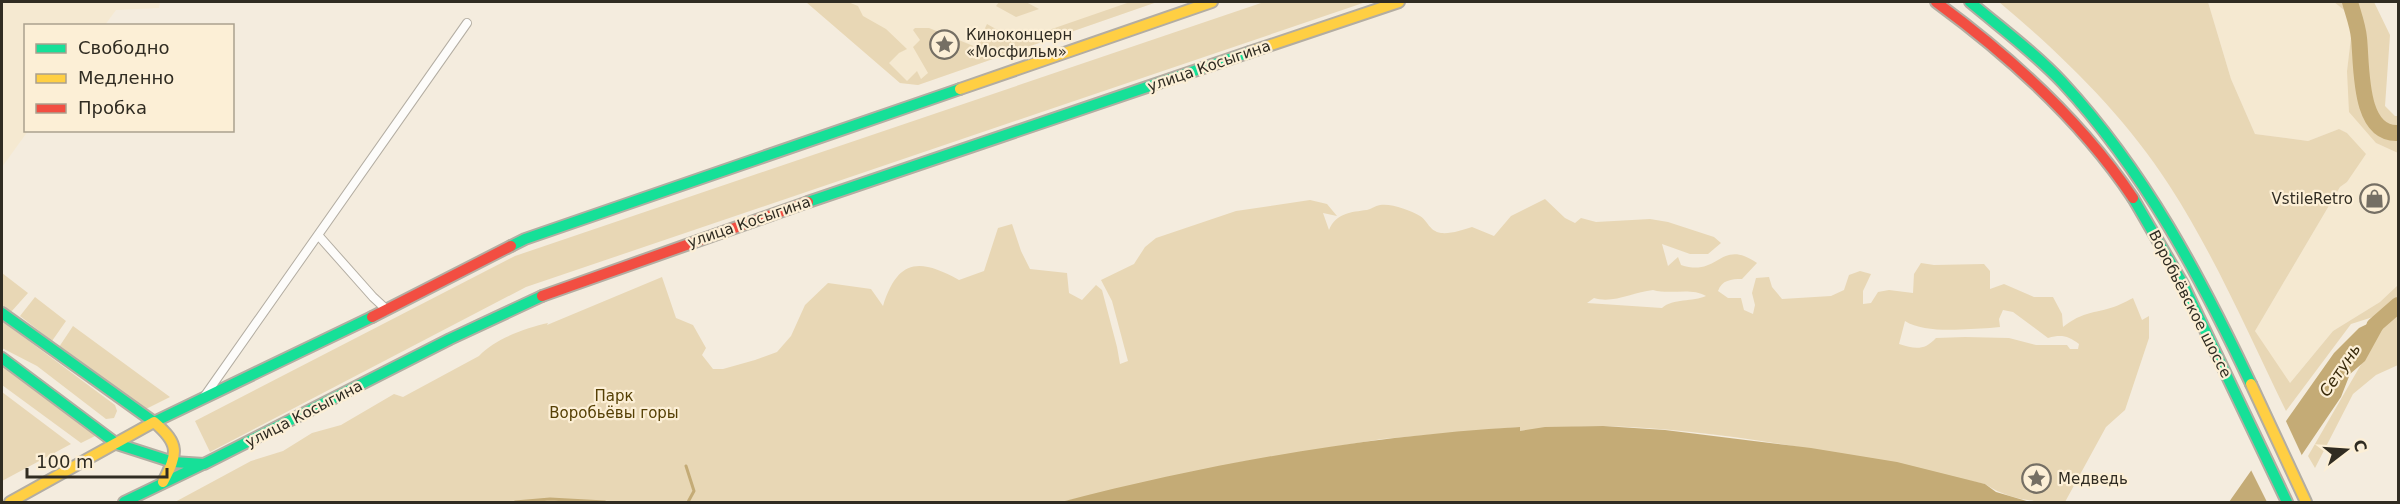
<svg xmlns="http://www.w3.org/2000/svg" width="2400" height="504" font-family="'DejaVu Sans',sans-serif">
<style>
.built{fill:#f5e9d1}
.green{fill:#e8d7b5;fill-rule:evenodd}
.water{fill:#c4ab76}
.pier{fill:#f4ecde}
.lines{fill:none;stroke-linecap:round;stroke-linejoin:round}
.stream{stroke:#c4ab76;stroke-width:3}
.river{stroke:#c4ab76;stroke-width:16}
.street-casing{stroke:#b3ada2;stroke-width:10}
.fast-casing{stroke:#b3ada2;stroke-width:14}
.slow-casing{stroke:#b3ada2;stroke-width:14}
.jam-casing{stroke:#b3ada2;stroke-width:14}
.street{stroke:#fdfcfa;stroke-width:8}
.fast{stroke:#16e098;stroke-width:10}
.slow{stroke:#ffcf43;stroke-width:10}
.jam{stroke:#f24e42;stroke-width:10}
.labels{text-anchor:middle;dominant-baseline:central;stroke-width:4.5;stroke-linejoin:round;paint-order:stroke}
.poi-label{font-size:15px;fill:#302c22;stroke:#fcefd6;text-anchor:start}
.street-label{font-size:15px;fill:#302c22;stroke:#fcefd6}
.park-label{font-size:15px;fill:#564005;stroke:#fcefd6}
.water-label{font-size:16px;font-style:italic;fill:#382a0a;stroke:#fcefd6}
</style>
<rect width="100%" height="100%" fill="#f4ecde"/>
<path class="built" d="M2,2h158l-1,6 -43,2 -11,15 -79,1v104l2,1 -26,36z
M806,2h351l-239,83 -18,-2z
M2208,2h126l10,8 8,19 -5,42 29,72 22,10v132l-18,17 -47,29 -44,53 -34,-53 85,-144 7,-5 18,-28 -18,-21 -8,-4 -31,12 -53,-7 -24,-55z"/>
<path class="green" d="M806,2h42l10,4 5,10 23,13 21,20 -8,4 -10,10 18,18 10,-10 4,8 7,-6 -15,-26 7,-7 -7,-10 2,-2h14l47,19 11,-23 30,17 113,-39h27l-239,83 -18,-2z
M999,2h27l13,7 -23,8 -20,-11z
M1264,2h102l-840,285 -316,165 -15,-31 320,-165z
M1999,2h209l23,77 24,55 53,7 31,-12 8,4 19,21 -19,28 -7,5 -85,144 35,52 43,-52 47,-29 18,-17v80l-22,10 -23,19 -38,74 -7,-12 84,-145 -41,13 -65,87c-37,-76 -71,-155 -117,-226 -46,-71 -107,-130 -170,-183z
M2334,2h40l16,33 -5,71 10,10h3v37l-22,-10 -27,-31 -2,-41 5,-42 -8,-19z
M1545,199l20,19 10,5 6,-5 15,4 54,-3 18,3 46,15 7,6 -13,11h-18l-28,-10 6,22 10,-9 3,8c38,13 39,-28 76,-2l-15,16c-11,0 -20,1 -24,12l10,7h13l3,12 9,4 2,-9 -3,-12 4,-15 13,-1 3,10 10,12 49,-3 13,-6 5,-15 11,-4 11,3 -8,17v13l8,-1 7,-11 11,-2 24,3 1,-19 7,-11 13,2 50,-1 6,7v18l14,-5 30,13h19l9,17 1,13c17,-13 24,-13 44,-18 9,-2 18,-7 26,-11l9,22 7,-4v22l-24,72 -19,17 -41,75c-30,0 -54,-1 -80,-18 -126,-26 -254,-55 -383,-58 -28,0 -55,3 -82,5l-1,-4 -137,12 -141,23 -180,40h-886l76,-41 32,-10 29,-18 29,-8 53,-31 9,3 76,-41c15,-17 47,-28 69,-33l-1,2 115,-48 14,41 17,7 13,23 -4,7 11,14h10l32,-9 22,-8 14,-16 14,-31 23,-22 43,6 12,17c15,-47 36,-48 76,-26l25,-9 14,-43 14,-4 9,27 9,18 37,4 2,20 13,7 14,-15 6,5 15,57 3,17 8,-3 -16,-60 -11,-21 33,-16 11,-17 11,-9 80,-27 74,-11 17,4 10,12 -14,-3 6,17c7,-17 22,-18 38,-20 4,-1 8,-4 13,-5 11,-2 30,5 40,11 8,5 9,15 21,17 10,1 22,-3 31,-6l22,9 17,-20zM1653,290c18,5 38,-3 53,6 -13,6 -33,2 -44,12l-75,-5 7,-5c19,6 39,-6 59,-8zM2003,310l10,2 35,26c14,-4 20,-2 31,6l-1,5h-8l-3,-4h-31l-27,-7 -44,-1 -29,1c-12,13 -21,11 -37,6l6,-23c20,13 60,8 85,7l10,-1 -1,-8z
M2,273l26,20 -17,19 -9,-7z
M35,297l31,24 -14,20 -32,-25z
M2,321l113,84 2,6 -3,7 -8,1 -69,-53 -35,-18z
M73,326l97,71 -26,13 -85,-63z
M2,365l95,70 -16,8 -79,-58z
M2,392l69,52 -69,37z"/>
<path class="water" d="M2392,312l-27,49 -15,13 -9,23 -71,105h-41l105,-149 25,-25z
M1603,426l62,4 146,18 86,14 88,22 11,8 34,10h-969c150,-39 304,-66 459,-75v4l25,-4z"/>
<path class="pier" d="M2284,417l20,43 -31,42h-6l-18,-36z"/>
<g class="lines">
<path class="stream" d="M686,466l8,25 -6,11
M515,502l35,-3 55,3"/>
<path class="river" d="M2350,2c3,11 8,24 9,36 3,27 -1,97 39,95
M2374,326l24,-21"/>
<defs>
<path id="street" d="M318,235l55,62 14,13
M204,397l263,-374"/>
<path id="fast" d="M1970,2c31,26 65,51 93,81 82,89 137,193 188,301
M2133,198l50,86 104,218
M808,202l442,-150
M511,246l14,-7 435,-150
M2,313l152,109 218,-105
M2,358l115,86 56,18 31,2 246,-125 92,-43
M124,502l79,-38"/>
<path id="slow" d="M1250,52l149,-50
M960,89l252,-87
M2251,384l55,118
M10,502l144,-80c26,22 24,31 9,60"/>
<path id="jam" d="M1936,2c75,55 145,118 197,196
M542,296l266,-94
M372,317l139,-71"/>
</defs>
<use href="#street" class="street-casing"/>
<use href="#fast" class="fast-casing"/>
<use href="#slow" class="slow-casing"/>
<use href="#jam" class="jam-casing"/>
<use href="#street" class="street"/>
<use href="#fast" class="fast"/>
<use href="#slow" class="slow"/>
<use href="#jam" class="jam"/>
</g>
<defs>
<symbol id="sight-ring" viewBox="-11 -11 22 22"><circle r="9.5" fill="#fcefd6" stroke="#756f64" stroke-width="1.5"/><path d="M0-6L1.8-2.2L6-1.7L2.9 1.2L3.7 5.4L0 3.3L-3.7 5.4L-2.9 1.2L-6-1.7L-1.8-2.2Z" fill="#756f64"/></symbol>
<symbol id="shop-ring" viewBox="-11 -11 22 22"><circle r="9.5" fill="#fcefd6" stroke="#756f64" stroke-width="1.5"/><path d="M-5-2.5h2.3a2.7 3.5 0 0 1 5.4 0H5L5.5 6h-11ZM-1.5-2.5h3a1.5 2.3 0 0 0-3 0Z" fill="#756f64"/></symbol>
</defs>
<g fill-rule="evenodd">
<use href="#sight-ring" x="928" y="28" width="33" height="33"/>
<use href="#shop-ring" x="2358" y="182" width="33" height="33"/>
<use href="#sight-ring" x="2020" y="462" width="33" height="33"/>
</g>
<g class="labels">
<g class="poi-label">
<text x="966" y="35">Киноконцерн<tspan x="966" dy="17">«Мосфильм»</tspan></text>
<text x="2353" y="199" text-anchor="end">VstileRetro</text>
<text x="2058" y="479">Медведь</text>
</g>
<g class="street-label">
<text transform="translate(1209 66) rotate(-19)">улица Косыгина</text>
<text transform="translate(749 222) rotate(-19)">улица Косыгина</text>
<text transform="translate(2190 304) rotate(63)">Воробьёвское шоссе</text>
<text transform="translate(304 414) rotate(-27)">улица Косыгина</text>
</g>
<g class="park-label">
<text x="614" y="396">Парк<tspan x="614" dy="17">Воробьёвы горы</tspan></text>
</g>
<g class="water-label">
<text transform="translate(2340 370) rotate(-56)">Сетунь</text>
</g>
</g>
<rect width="2400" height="504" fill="none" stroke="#302c22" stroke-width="6"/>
<rect x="24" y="24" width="210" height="108" fill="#fcefd6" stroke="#aaa18e" stroke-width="1.5"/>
<rect x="36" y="44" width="30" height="9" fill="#16e098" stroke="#aaa18e" stroke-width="1.5"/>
<text x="78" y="54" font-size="18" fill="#302c22">Свободно</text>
<rect x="36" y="74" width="30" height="9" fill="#ffcf43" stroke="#aaa18e" stroke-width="1.5"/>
<text x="78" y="84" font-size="18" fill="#302c22">Медленно</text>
<rect x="36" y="104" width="30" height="9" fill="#f24e42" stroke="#aaa18e" stroke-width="1.5"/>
<text x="78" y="114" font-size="18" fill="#302c22">Пробка</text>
<g transform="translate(2346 450) rotate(73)" stroke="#fcefd6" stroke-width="4.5" paint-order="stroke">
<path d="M0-4.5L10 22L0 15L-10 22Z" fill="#302c22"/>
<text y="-9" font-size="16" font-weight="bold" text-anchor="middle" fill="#302c22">С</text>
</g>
<path d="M27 468v9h140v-9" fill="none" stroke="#302c22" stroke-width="3"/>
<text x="36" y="468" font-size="18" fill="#302c22" stroke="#fcefd6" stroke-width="4.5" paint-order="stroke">100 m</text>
</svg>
